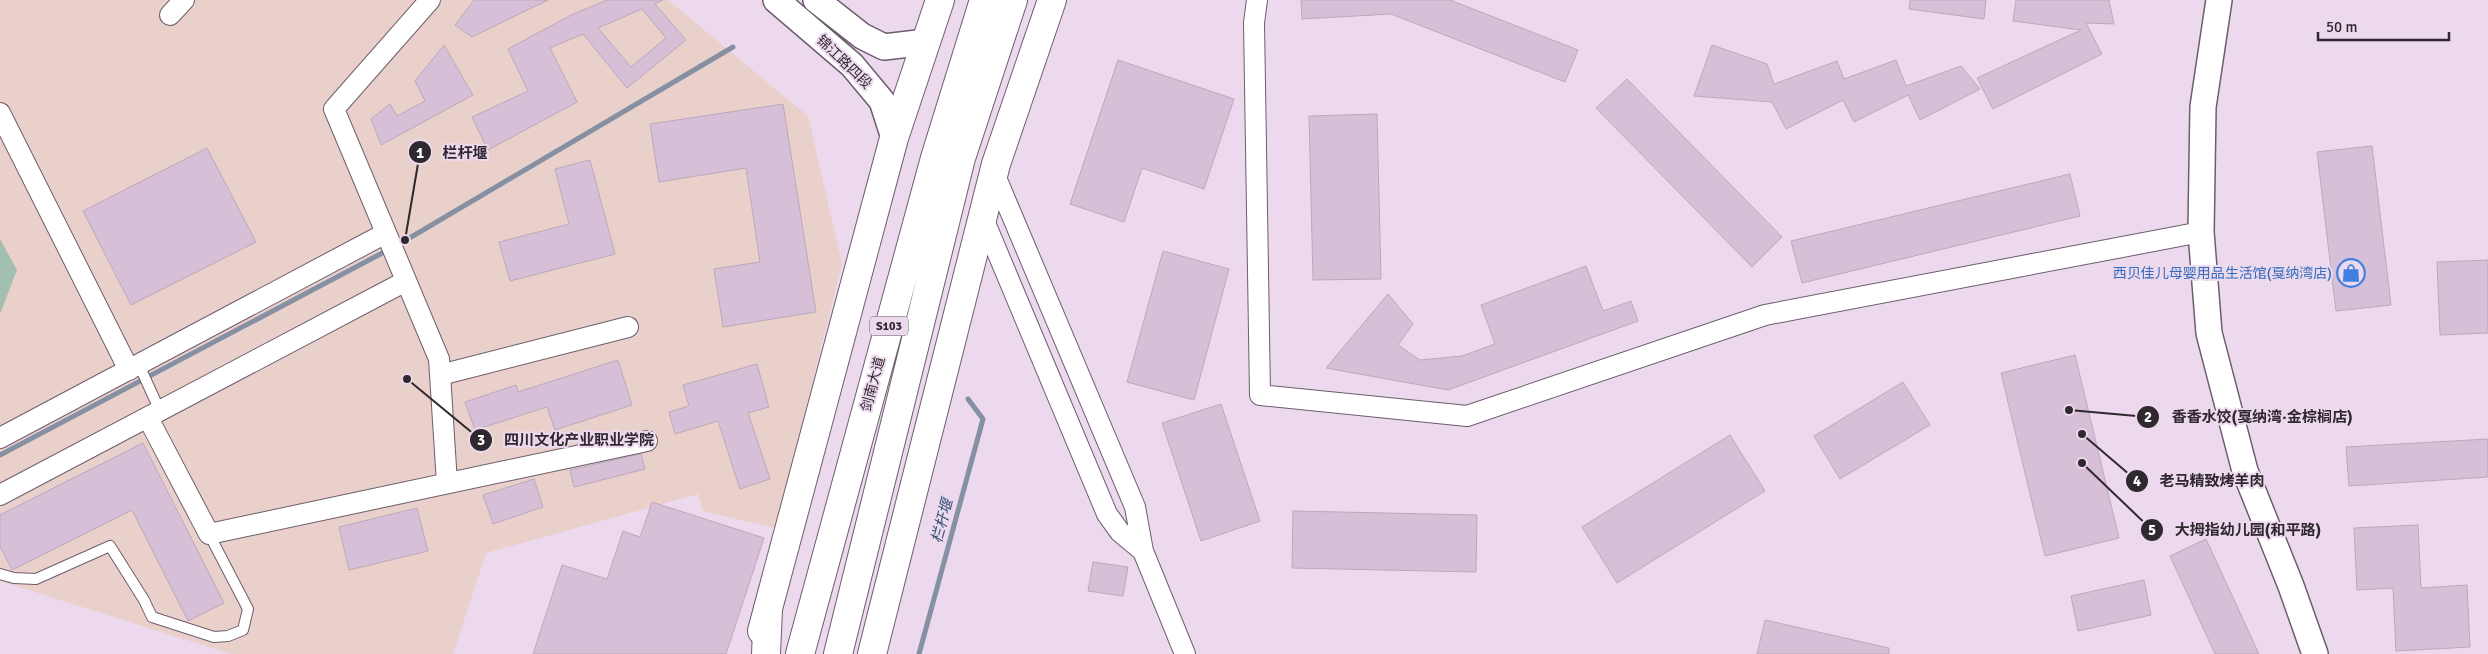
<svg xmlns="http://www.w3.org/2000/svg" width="2488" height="654" font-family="Signika,'Noto Sans SC',sans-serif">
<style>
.education{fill:#ead0ca}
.green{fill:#a3bfb0}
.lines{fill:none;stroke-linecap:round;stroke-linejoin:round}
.stream{stroke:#8590a3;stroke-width:5}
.building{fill:#d6bfd7;stroke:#bba9bb;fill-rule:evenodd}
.service-casing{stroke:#6d5d6e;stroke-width:12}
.minor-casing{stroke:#6d5d6e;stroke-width:22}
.tertiary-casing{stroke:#6d5d6e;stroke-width:28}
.secondary-casing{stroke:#6d5d6e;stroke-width:30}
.trunk-casing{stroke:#6d5d6e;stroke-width:30}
.service{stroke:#fff;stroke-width:10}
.minor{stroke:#fff;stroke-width:20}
.tertiary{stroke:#fff;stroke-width:25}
.secondary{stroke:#fff;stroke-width:28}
.trunk{stroke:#fff;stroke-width:28}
.labels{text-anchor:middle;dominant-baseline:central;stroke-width:4;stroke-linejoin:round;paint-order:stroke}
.shield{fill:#ecd9ed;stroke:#685d68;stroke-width:1}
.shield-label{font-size:12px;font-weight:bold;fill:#2f282f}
.street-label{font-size:14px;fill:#2f282f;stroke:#ecd9ed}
.shop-label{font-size:14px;fill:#366cbe;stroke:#ecd9ed;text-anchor:end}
.water-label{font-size:15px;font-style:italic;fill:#355176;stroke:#ecd9ed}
.leader{fill:none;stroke:#2f282f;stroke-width:2}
.callout-dot{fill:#2f282f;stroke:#ecd9ed;stroke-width:2}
.mark-label{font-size:15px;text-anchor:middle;font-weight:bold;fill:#fff}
.callout-label{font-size:15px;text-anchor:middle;font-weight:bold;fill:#2f282f;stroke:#ecd9ed;stroke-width:4;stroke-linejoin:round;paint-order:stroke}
</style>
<rect width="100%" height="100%" fill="#ecd9ed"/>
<path class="education" d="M0,0h668l140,116 34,148 -66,264 -73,-17 -5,-17 -212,59 -33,101h-222l-231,-73z"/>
<path class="green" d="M0,239l17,31 -17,44z"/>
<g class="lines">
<path class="stream" d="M396,246l337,-199
M0,455l388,-205
M919,654l64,-235 -15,-20"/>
</g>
<path class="building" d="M474,0h74l-76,37 -17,-12z
M607,0h56l-8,4 31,36 -59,48 -44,-54 -33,14 27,54 -89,48 -16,-33 56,-26 -20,-42 63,-34zM642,9l24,29 -35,29 -33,-39z
M1301,0h149l128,50 -13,32 -174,-68 -89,5z
M1910,0h76l-2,19 -75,-10z
M2016,0h93l5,24 -28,-1 16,31 -109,55 -16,-31 104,-48 -68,-9z
M444,45l29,50 -92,50 -10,-26 19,-15 7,12 28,-15 -10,-20z
M1712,45l55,19 7,20 63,-23 7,18 52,-19 10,26 55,-20 19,23 -60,31 -12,-25 -54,27 -11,-22 -57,29 -14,-27 -78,-6z
M1118,60l116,39 -30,90 -62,-21 -18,54 -54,-18z
M1627,79l155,158 -30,30 -156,-159z
M783,104l33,208 -93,15 -9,-58 46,-7 -14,-94 -87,14 -9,-58z
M1377,114l4,165 -68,1 -4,-164z
M2372,146l19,159 -55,6 -19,-159z
M207,148l49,94 -125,63 -48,-94z
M590,160l25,94 -105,27 -11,-39 70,-18 -14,-55z
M2070,174l10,42 -278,67 -11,-42z
M1163,251l66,18 -35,131 -67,-18z
M2488,260v73l-48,2 -3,-73z
M1586,266l17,45 28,-10 7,20 -190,69 -122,-22 62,-74 25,30 -15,21 22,15 42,-4 33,-12 -14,-39z
M2075,355l44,183 -74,18 -44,-183z
M618,360l14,45 -77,25 -8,-23 -72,23 -10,-28 51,-17 2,7z
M757,364l12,43 -21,6 22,66 -30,10 -22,-68 -43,13 -6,-22 20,-6 -6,-21z
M1903,382l27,43 -90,54 -26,-43z
M1221,404l39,117 -59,20 -39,-118z
M1730,435l35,56 -148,92 -35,-56z
M2488,439v38l-139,9 -3,-39z
M143,443l81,160 -36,18 -56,-111 -120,60 -12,-24v-31z
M641,454l4,15 -71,18 -4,-17z
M534,479l9,28 -50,17 -10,-29z
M652,502l112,36 -38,116h-193l29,-89 45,14 16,-48 17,6z
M417,508l11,43 -79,19 -10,-43z
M1293,511l184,4 -1,57 -184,-4z
M2418,525l3,63 46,-3 3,62 -74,4 -3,-63 -36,2 -3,-62z
M2206,539l53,115h-44l-45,-98z
M1093,562l35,5 -5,29 -35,-5z
M2144,580l7,35 -73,16 -7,-35z
M1765,620l124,28v6h-132z"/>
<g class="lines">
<defs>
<path id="service" d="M139,365l21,46
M0,574l14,4 22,1 74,-33 34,54 8,17 62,20 14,-1 15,-6 5,-21 -39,-75"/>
<path id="minor" d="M430,0l-96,109 105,250 8,124
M1257,0l-3,23 6,372 207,21 298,-101 436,-83
M170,15l14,-15
M0,113l129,257
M983,218l124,296 13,18 23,19 -8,-44 -141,-334
M440,375l188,-48
M148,418l61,116 438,-93
M0,438l386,-205
M0,495l406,-214
M1143,551l42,103"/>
<path id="tertiary" d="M776,0l76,65 30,36 12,37
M816,0l46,36 22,11 42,-5
M2219,0l-16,107 -2,125 8,101 36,138 46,115 24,68"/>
<path id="secondary" d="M762,631l132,-493 46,-138
M872,654l124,-490 56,-164"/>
<path id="trunk" d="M766,654l2,-45
M800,654l135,-496 49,-158
M838,654l123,-496 52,-158"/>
</defs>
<use href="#service" class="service-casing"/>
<use href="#minor" class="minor-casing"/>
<use href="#tertiary" class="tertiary-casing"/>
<use href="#secondary" class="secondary-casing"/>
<use href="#trunk" class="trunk-casing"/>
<use href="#service" class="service"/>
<use href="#minor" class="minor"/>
<use href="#tertiary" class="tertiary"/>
<use href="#secondary" class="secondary"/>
<use href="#trunk" class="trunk"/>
</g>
<defs>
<symbol id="shop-ring" viewBox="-11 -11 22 22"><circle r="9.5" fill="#ecd9ed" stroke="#3f7fe0" stroke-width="1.5"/><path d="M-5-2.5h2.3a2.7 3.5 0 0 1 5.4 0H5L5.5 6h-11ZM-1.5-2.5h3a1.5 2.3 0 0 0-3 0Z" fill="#3f7fe0"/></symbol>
</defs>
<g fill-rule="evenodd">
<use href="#shop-ring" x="2335" y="257" width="32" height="32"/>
</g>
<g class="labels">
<rect class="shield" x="870" y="316.5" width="38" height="19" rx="4"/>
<g class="shield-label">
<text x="889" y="326">S103</text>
</g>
<g class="street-label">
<text transform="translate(844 62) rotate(44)">锦江路四段</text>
<text transform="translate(873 384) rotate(-75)">剑南大道</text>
</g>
<g class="shop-label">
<text x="2332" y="273">西贝佳儿母婴用品生活馆(戛纳湾店)</text>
</g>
<g class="water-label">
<text transform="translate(942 521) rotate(-75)">栏杆堰</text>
</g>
</g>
<path class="leader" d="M405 240L420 152M2069 410L2148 417M407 379L481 440M2082 434L2137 481M2082 463L2152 530"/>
<g class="callout-dot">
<circle cx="405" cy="240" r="5"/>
<circle cx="2069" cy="410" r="5"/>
<circle cx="407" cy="379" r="5"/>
<circle cx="2082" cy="434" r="5"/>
<circle cx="2082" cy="463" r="5"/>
<circle cx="420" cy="152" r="12"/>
<circle cx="2148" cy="417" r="12"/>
<circle cx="481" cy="440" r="12"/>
<circle cx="2137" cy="481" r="12"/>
<circle cx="2152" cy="530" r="12"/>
</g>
<g class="mark-label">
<text x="420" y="158">1</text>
<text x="2148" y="422">2</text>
<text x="481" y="445">3</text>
<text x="2137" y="486">4</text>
<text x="2152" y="535">5</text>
</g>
<g class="callout-label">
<text x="465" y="158">栏杆堰</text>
<text x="2262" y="422">香香水饺(戛纳湾·金棕榈店)</text>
<text x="579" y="445">四川文化产业职业学院</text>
<text x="2212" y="486">老马精致烤羊肉</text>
<text x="2248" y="535">大拇指幼儿园(和平路)</text>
</g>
<path d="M2318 32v8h131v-8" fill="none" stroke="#2f282f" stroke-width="2.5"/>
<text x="2326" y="32" font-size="15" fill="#2f282f" stroke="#ecd9ed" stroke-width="4" paint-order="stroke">50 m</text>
</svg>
